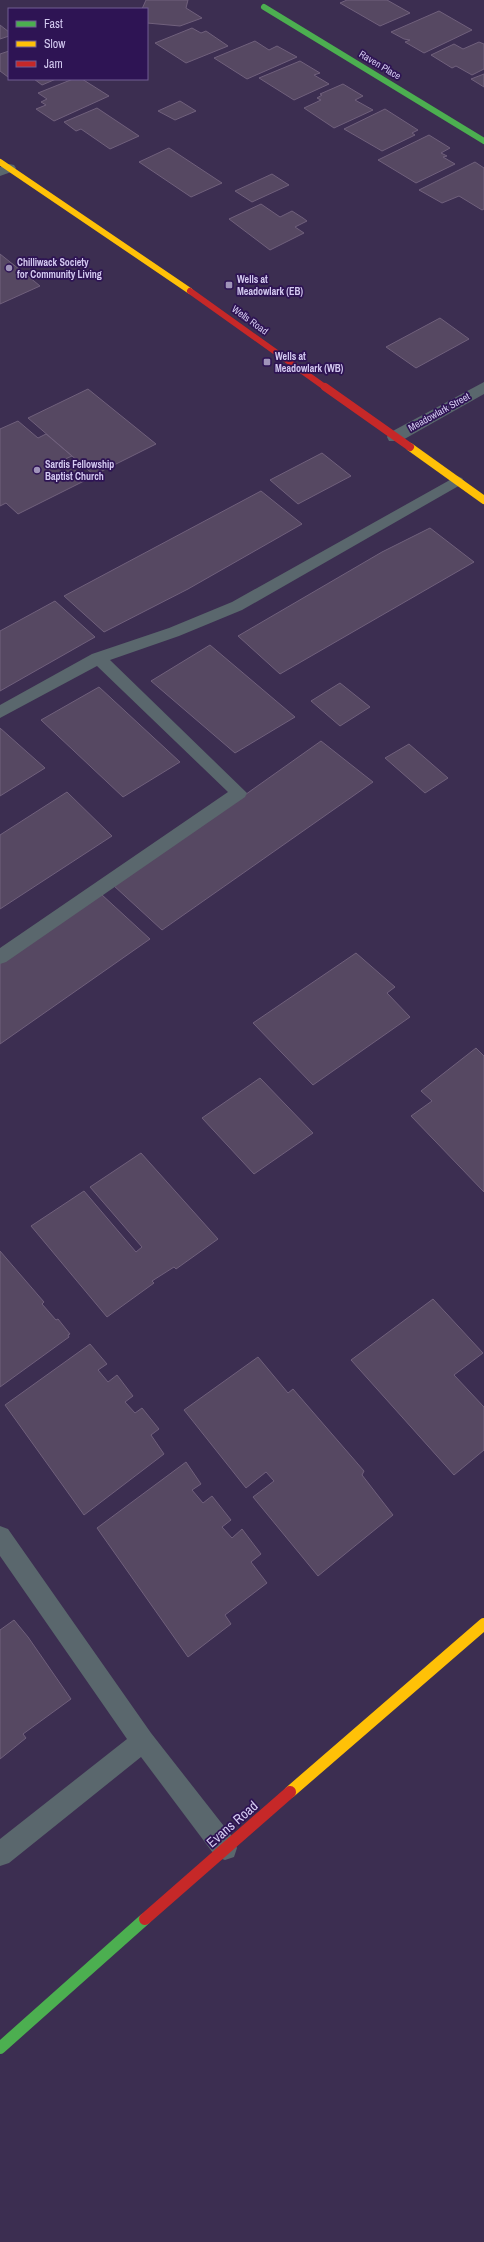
<svg xmlns="http://www.w3.org/2000/svg" width="484" height="2242" font-family="'Archivo Narrow',sans-serif">
<style>
.building{fill:#564862;stroke:#70607c}
.lines{fill:none;stroke-linecap:round;stroke-linejoin:round}
.lane{fill:#5a676d;fill-rule:evenodd}
.street{fill:#5a676d;fill-rule:evenodd}
.fast-far1{stroke:#4caf50;stroke-width:6}
.fast{stroke:#4caf50;stroke-width:12}
.slow-far2{stroke:#ffc107;stroke-width:6}
.slow-far1{stroke:#ffc107;stroke-width:8}
.slow{stroke:#ffc107;stroke-width:12}
.jam-far2{stroke:#c62828;stroke-width:6}
.jam-far1{stroke:#c62828;stroke-width:8}
.jam{stroke:#c62828;stroke-width:12}
.poi-dot{fill:#9f93b9;stroke:#2e1454;stroke-width:1.5}
.labels{text-anchor:middle;dominant-baseline:central;stroke-width:3.5;stroke-linejoin:round;paint-order:stroke}
.far-street-label{font-size:10px;fill:#d4caf1;stroke:#2e1454}
.far-poi-label{font-size:10px;font-weight:bold;fill:#d4caf1;stroke:#2e1454;text-anchor:start}
.near-street-label{font-size:14px;fill:#d4caf1;stroke:#2e1454}
</style>
<rect width="100%" height="100%" fill="#3c2e51"/>
<path class="building" d="M146,0h42l-2,8 16,10 -22,8 -33,-3v-14h-5z
M347,0h40l23,13 -30,13 -40,-23z
M439,11l33,19 -48,23 -19,-11 5,-2 -6,-1 -13,-7z
M0,25l9,7v4l-9,3z
M192,28l9,5 5,-2 22,15 -42,17 -31,-20z
M255,41l14,9 8,-4 20,11 -50,22 -33,-21z
M479,42l5,2v25l-12,6 -16,-9 -4,2 -21,-13 23,-11 9,5z
M9,51v26h-1l-8,-6v-17z
M300,61l20,12 -6,2 15,9 -35,16 -35,-22z
M484,74v13l-13,-8z
M34,79h22l-14,6z
M73,79h9l27,17 -55,25 -18,-12 10,-4 -5,-3 6,-3 -9,-6z
M343,84l20,12 -8,4 18,10 -39,18 -30,-20 17,-8 -4,-2 5,-3 -2,-1z
M180,101l16,10 -21,9 -17,-9z
M97,108l42,28 -29,13 -29,-20 -5,2 -12,-9z
M385,109l33,21 -6,3 3,2 -33,16 -38,-22z
M429,135l21,13 -9,5 6,3 -4,1 12,7 -39,19 -38,-23z
M169,148l53,35 -31,14 -52,-35z
M475,162l9,6v41l-2,1 -23,-14 -17,7 -23,-13z
M272,174l17,11 -37,17 -17,-11z
M261,204l19,13 12,-6 11,7 4,3 -12,6 9,6 -34,17 -41,-31z
M0,254l34,27 6,5 -40,18z
M440,318l29,21 -53,29 -30,-21z
M88,389l68,55 -62,31 -66,-57z
M18,421l20,17 8,-4 26,22 -9,4 23,20 -68,34 -12,-11 -6,3v-77z
M322,453l29,23 -53,28 -28,-24z
M261,491l41,33 -114,65 -84,43 -40,-36z
M430,528l44,34 -194,112 -42,-38 144,-84z
M55,601l40,36 -95,54v-60z
M210,645l85,72 -60,36 -84,-72z
M340,683l30,24 -30,19 -29,-25z
M99,687l81,75 -57,35 -82,-77z
M0,728l45,40 -45,28z
M321,741l52,41 -211,148 -49,-45 129,-88z
M409,744l39,34 -23,15 -40,-35z
M67,792l45,44 -112,73v-74z
M101,894l49,45 -150,105v-81z
M356,953l39,34 -8,6 23,24 -97,68 -60,-62z
M476,1048l8,8v136l-73,-76 21,-15 -11,-10z
M260,1078l53,55 -59,41 -52,-56z
M141,1153l77,86 -42,30 -2,-2 -22,14 2,2 -47,34 -76,-91 53,-35 52,61 6,-5 -52,-60z
M0,1251l44,51 -2,2 14,16 2,-1 12,15 -2,1 1,2 -69,50z
M433,1299l50,54 -29,22 30,32v43l-30,25 -103,-115z
M90,1344l17,20 -9,6 10,12 9,-7 16,21 -8,6 10,11 7,-5 17,21 -8,6 13,19 -80,61 -79,-110z
M258,1357l30,36 5,-4 71,82 -2,4 31,40 -75,61 -65,-79 21,-16 -8,-9 -20,16 -62,-78z
M186,1462l15,22 -9,6 11,13 9,-7 19,24 -9,7 10,11 10,-9 19,25 -10,8 16,21 -42,32 6,9 -43,33 -91,-129z
M14,1620l14,17 43,62 -48,35 3,4 -26,21v-129z"/>
<g class="lines">
<path class="lane" d="M457,476l5,2 2,3 -2,3 -220,126 -63,26 -69,24 137,133 -2,4 -239,165 -6,2v-16l228,-156 -131,-126 -97,52v-13l92,-51 77,-26 63,-26z
M0,1526l8,3 143,204 83,106 3,9 -3,9 -9,3 -9,-3 -75,-100 -132,106 -9,3v-27l127,-100 -127,-183z"/>
<path class="street" d="M9,164l5,1 2,3 -2,3 -14,5v-9z
M484,382v12l-83,47h-12l-2,-4 2,-4z"/>
<path class="fast-far1" d="M264,7l220,134"/>
<path class="fast" d="M0,2048l145,-129"/>
<path class="slow-far2" d="M0,162l190,129"/>
<path class="slow-far1" d="M410,447l74,53"/>
<path class="slow" d="M290,1792l194,-168"/>
<path class="jam-far2" d="M190,291l136,97"/>
<path class="jam-far1" d="M325,387l85,60"/>
<path class="jam" d="M145,1919l145,-127"/>
</g>
<g class="poi-dot">
<circle cx="9" cy="268" r="4"/>
<rect x="225" y="281" width="8" height="8" rx="2"/>
<rect x="263" y="358" width="8" height="8" rx="2"/>
<circle cx="37" cy="470" r="4"/>
</g>
<g class="labels">
<g class="far-street-label">
<text transform="translate(380 65) rotate(31)">Raven Place</text>
<text transform="translate(250 320) rotate(36)">Wells Road</text>
<text transform="translate(439 412) rotate(-29)">Meadowlark Street</text>
</g>
<g class="far-poi-label">
<text x="17" y="262">Chilliwack Society<tspan x="17" dy="12">for Community Living</tspan></text>
<text x="237" y="279">Wells at<tspan x="237" dy="12">Meadowlark (EB)</tspan></text>
<text x="275" y="356">Wells at<tspan x="275" dy="12">Meadowlark (WB)</tspan></text>
<text x="45" y="464">Sardis Fellowship<tspan x="45" dy="12">Baptist Church</tspan></text>
</g>
<g class="near-street-label">
<text transform="translate(232 1824) rotate(-41)">Evans Road</text>
</g>
</g>
<rect x="8" y="8" width="140" height="72" fill="#2e1454" stroke="#705d93"/>
<rect x="16" y="21" width="20" height="6" fill="#4caf50" stroke="#705d93"/>
<text x="44" y="28" font-size="12" fill="#d4caf1">Fast</text>
<rect x="16" y="41" width="20" height="6" fill="#ffc107" stroke="#705d93"/>
<text x="44" y="48" font-size="12" fill="#d4caf1">Slow</text>
<rect x="16" y="61" width="20" height="6" fill="#c62828" stroke="#705d93"/>
<text x="44" y="68" font-size="12" fill="#d4caf1">Jam</text>
</svg>
